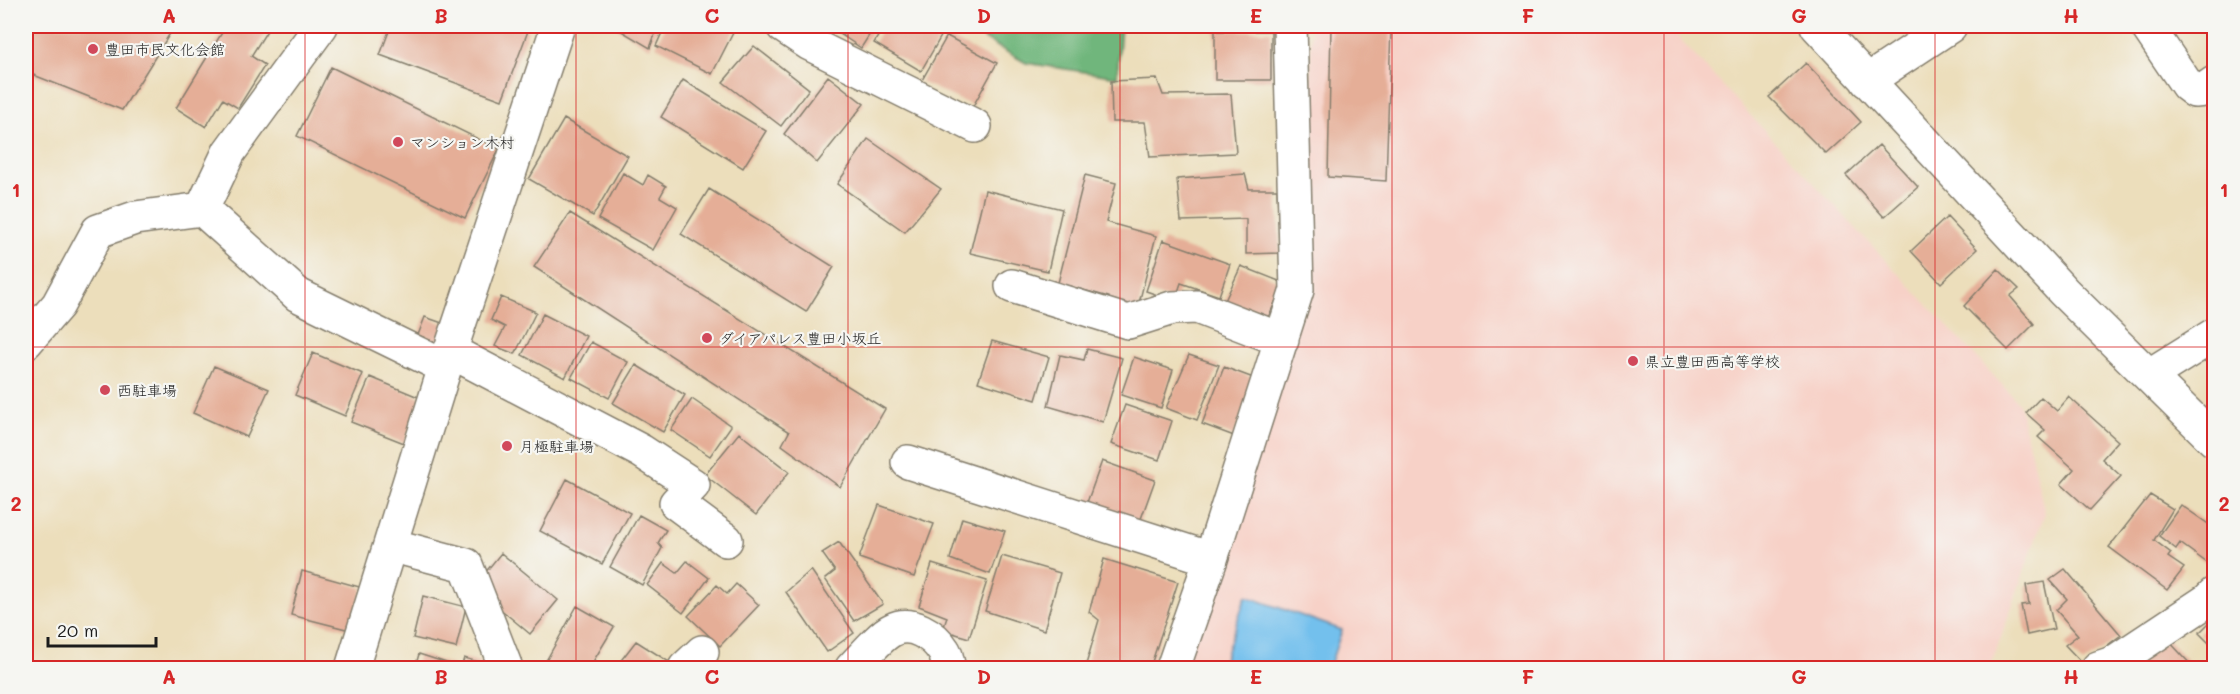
<svg xmlns="http://www.w3.org/2000/svg" width="2240" height="694" font-family="Mali,'Klee One',sans-serif">
<style>
.built{fill:#f7d1c7}
.forest{fill:#6fb67c;stroke:#46694c;stroke-width:1.5}
.water{fill:#73c0ed;stroke:#486e84;stroke-width:1.5}
.building{fill:#e5ae97}
.lines{fill:none;stroke-linecap:round;stroke-linejoin:round}
.minor-casing{stroke:#847d6c;stroke-width:36}
.minor{stroke:#fff;stroke-width:33}
.grid{fill:none;stroke:#d62828;stroke-width:1.5;stroke-opacity:0.55}
.poi-dot{fill:#d1495b;stroke:#f6f6f2;stroke-width:2}
.labels{text-anchor:middle;dominant-baseline:central;stroke-width:4.5;stroke-linejoin:round;paint-order:stroke}
.poi-label{font-size:15px;fill:#1c1c1c;stroke:#f6f6f2;text-anchor:start}
.neatline{fill:none;stroke:#d62828;stroke-width:2}
.grid-label{font-size:20px;text-anchor:middle;font-weight:bold;fill:#d62828}
</style>
<rect width="100%" height="100%" fill="#f6f6f2"/>
<filter id="ink" filterUnits="userSpaceOnUse"><feTurbulence type="fractalNoise" baseFrequency=".0167" numOctaves="2"/><feDisplacementMap in="SourceGraphic" scale="12" xChannelSelector="R" yChannelSelector="G"/><feConvolveMatrix kernelMatrix="1 2 1 2 8 2 1 2 1" color-interpolation-filters="sRGB"/></filter>
<filter id="wash" filterUnits="userSpaceOnUse"><feTurbulence type="fractalNoise" baseFrequency=".008" numOctaves="4" result="noise"/><feDisplacementMap in="SourceGraphic" scale="24" xChannelSelector="R" yChannelSelector="G"/><feGaussianBlur stdDeviation="1.35" result="paint"/><feColorMatrix in="noise" values="0 0 0 0 0 0 0 0 0 0 0 0 0 0 0 0 0 1.4 0 .05"/><feComposite in="paint" operator="in"/></filter>
<g filter="url(#wash)">
<rect width="100%" height="100%" fill="#ecdebb"/>
<path class="built" d="M1311,26h356l352,377 26,110 -55,155h-810l129,-387z"/>
<path class="forest" d="M962,26h159l-4,51 -91,-14z"/>
<path class="water" d="M1246,596l96,34 -13,38h-108z"/>
<g id="blocks">
<path class="building" d="M26,26h146l2,1 -52,83 -96,-38z
M226,26h44l-19,30 14,9 -27,43 -15,-9 -17,28 -30,-19z
M391,26h123l14,5 -26,69 -122,-45z
M613,26h45l-8,22z
M665,26h67l4,1 -24,47 -56,-28z
M828,26h47l-14,22z
M884,26h50l10,5 -23,40 -47,-28z
M1215,26h42v1l-39,4h53v49h-56z
M1331,26h60l-5,155 -58,-4z
M947,36l50,27 -24,43 -52,-24z
M754,46l55,43 -28,37 -58,-44z
M1806,63l55,59 -35,32 -57,-57z
M331,67l168,82 -34,69 -168,-82z
M828,76l36,28 -47,59 -33,-29z
M1157,79l6,16 68,-1 5,59 -86,4 -5,-35h-33l-1,-41z
M683,80l83,51 -23,37 -82,-51z
M564,119l64,37 -35,60 -64,-37z
M868,139l73,50 -36,43 -68,-48z
M1879,145l39,42 -34,30 -38,-42z
M623,173l20,12 5,-10 18,11 -6,11 17,10 -24,43 -55,-31z
M1245,174l4,15h28l3,64 -34,1v-35l-65,2 -4,-42z
M1085,175l31,8 -10,39 50,14 -20,79 -26,-7 -1,-11 -51,-14z
M709,189l125,78 -28,45 -125,-78z
M985,190l77,19 -14,62 -78,-18z
M570,213l315,196 -45,78 -58,-42 7,-13 -255,-165z
M1947,217l30,32 -36,34 -30,-32z
M1163,240l67,24 -11,32 -38,-13 -6,18 -29,-10z
M1241,266l43,17 -18,39 -43,-17z
M1998,269l21,20 -9,7 24,28 -26,26 -44,-44z
M501,297l35,15 -21,42 -20,-8 10,-19 -14,-7z
M543,314l43,22 -21,42 -43,-23z
M425,317l20,7 -8,19 -19,-8z
M992,341l57,16 -13,43 -58,-18z
M591,342l37,20 -19,36 -38,-20z
M1087,349l35,9 -19,64 -55,-16 12,-51 24,5z
M313,353l50,21 -18,42 -50,-21z
M1189,355l30,10 -22,55 -31,-12z
M1134,357l39,13 -12,38 -40,-13z
M636,365l49,30 -22,37 -50,-29z
M214,366l55,23 -22,48 -54,-24z
M1224,367l32,12 -22,57 -32,-12z
M370,377l53,22 -19,44 -53,-21z
M2041,397l16,14 12,-14 49,44 -16,18 19,17 -31,34 -29,-26 13,-15 -36,-32 7,-7 -19,-17z
M692,399l39,27 -21,30 -39,-26z
M1125,405l47,16 -13,39 -48,-16z
M739,433l50,39 -33,43 -51,-40z
M1102,461l53,19 -17,47 -53,-19z
M567,479l63,34 -28,51 -62,-33z
M2150,495l23,14 -19,31 17,13 -3,4 16,11 -17,22 -58,-43z
M879,505l55,19 -20,53 -55,-19z
M2181,505l33,23v40l-34,-25 -4,6 -17,-13z
M639,515l27,15 -8,13 4,5 -20,37 -32,-18z
M962,518l43,13 -15,43 -40,-15z
M839,542l44,62 -29,17 -29,-42 10,-8 -13,-18z
M501,553l57,47 -28,34 -44,-37 7,-8 -13,-10z
M1002,556l58,17 -16,57 -59,-19z
M1104,559l74,23 -28,86h-65l14,-48 -10,-8z
M687,561l22,17 -26,35 -36,-28 16,-22 14,10z
M932,564l55,17 -18,57 -26,-8 4,-13 -28,-11z
M2065,569l56,66 -38,29 -18,-19 13,-10 -22,-25 11,-11 -17,-19z
M811,570l43,63 -27,19 -41,-60z
M302,571l61,17 -13,42 -59,-15z
M2044,582l10,47 -27,6 -6,-30 8,-1 -3,-19z
M736,584l23,21 -39,41 -32,-30 29,-31 10,9z
M423,596l43,11 -10,41 -43,-10z
M577,606l37,21 -20,33 13,8h-65z
M2214,618v30l-15,-15z
M2167,639l27,29h-58l-1,-1z
M636,641l38,24 -4,3h-55z
M419,654l34,11 -1,3h-37z
M464,658l36,10h-39z"/>
</g>
</g>
<g filter="url(#ink)">
<use href="#blocks" fill-opacity="0" stroke="#847d6c" stroke-width="1.5"/>
<g class="lines">
<defs>
<path id="minor" d="M783,26l27,18 165,82
M1817,26l247,266 150,148
M2147,26l40,59 8,6 9,-1 10,-7
M1867,81l83,-55
M202,209l96,86 147,72
M1012,286l116,36 44,-14 25,-1 85,33
M26,342l32,-37 40,-74 37,-13 67,-9 27,-57 92,-126
M450,351l191,100 52,34 -17,18 50,37
M2150,375l64,-40
M908,462l303,97
M390,545l76,20 40,103
M352,668l93,-301 113,-341
M685,668l17,-16
M852,668c9,-9 29,-33 40,-38 19,-10 42,5 52,21 3,4 3,12 5,17
M1173,668l38,-109 86,-269 -7,-264
M2098,668l15,-5 95,-63 6,-6"/>
</defs>
<use href="#minor" class="minor-casing"/>
<use href="#minor" class="minor"/>
</g>
</g>
<path class="grid" d="M305,26v642M576,26v642M848,26v642M1120,26v642M1392,26v642M1664,26v642M1935,26v642M26,347h2188"/>
<g class="poi-dot">
<circle cx="93" cy="49" r="6"/>
<circle cx="398" cy="142" r="6"/>
<circle cx="707" cy="338" r="6"/>
<circle cx="1633" cy="361" r="6"/>
<circle cx="105" cy="390" r="6"/>
<circle cx="507" cy="446" r="6"/>
</g>
<g class="labels">
<g class="poi-label">
<text x="105" y="49">豊田市民文化会館</text>
<text x="410" y="142">マンション木村</text>
<text x="719" y="338">ダイアパレス豊田小坂丘</text>
<text x="1645" y="361">県立豊田西高等学校</text>
<text x="117" y="390">西駐車場</text>
<text x="519" y="446">月極駐車場</text>
</g>
</g>
<rect width="2240" height="694" fill="none" stroke="#f6f6f2" stroke-width="66"/>
<path d="M48 637v9h108v-9" fill="none" stroke="#1c1c1c" stroke-width="3"/>
<text x="57" y="637" font-size="18" fill="#1c1c1c" stroke="#f6f6f2" stroke-width="4.5" paint-order="stroke">20 m</text>
<rect x="33" y="33" width="2174" height="628" class="neatline"/>
<g class="grid-label">
<text x="169" y="23">A</text>
<text x="441" y="23">B</text>
<text x="712" y="23">C</text>
<text x="984" y="23">D</text>
<text x="1256" y="23">E</text>
<text x="1528" y="23">F</text>
<text x="1799" y="23">G</text>
<text x="2071" y="23">H</text>
<text x="16" y="197">1</text>
<text x="2224" y="197">1</text>
<text x="16" y="511">2</text>
<text x="2224" y="511">2</text>
<text x="169" y="684">A</text>
<text x="441" y="684">B</text>
<text x="712" y="684">C</text>
<text x="984" y="684">D</text>
<text x="1256" y="684">E</text>
<text x="1528" y="684">F</text>
<text x="1799" y="684">G</text>
<text x="2071" y="684">H</text>
</g>
</svg>
